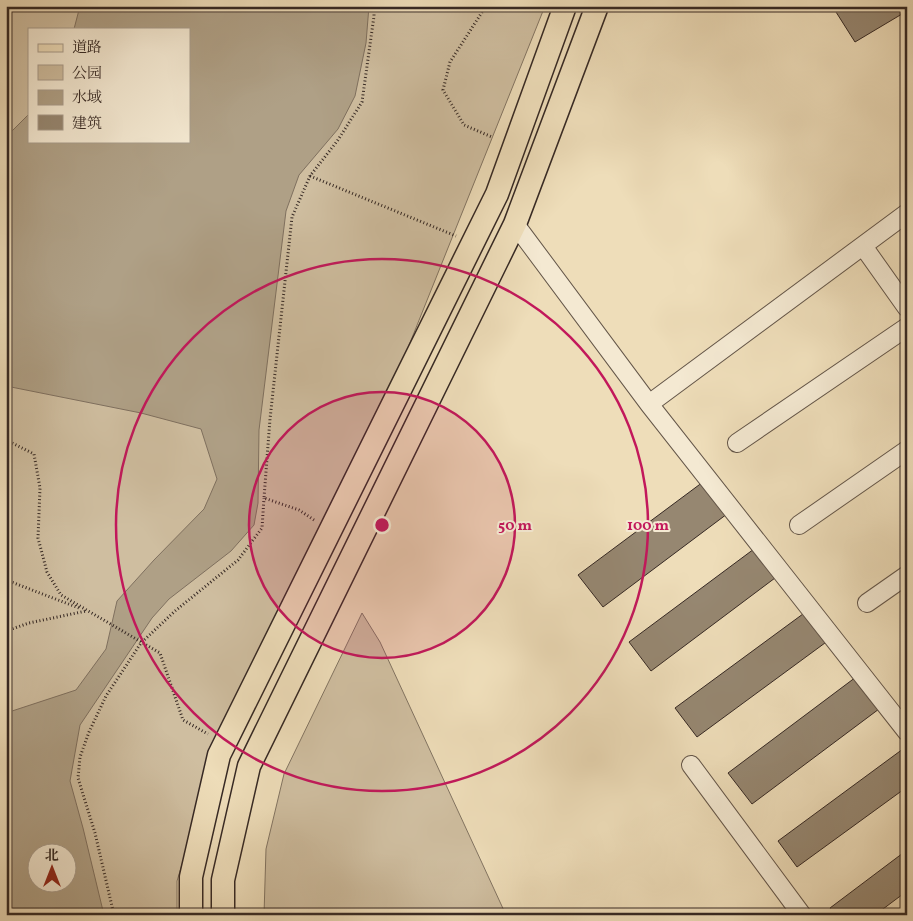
<svg xmlns="http://www.w3.org/2000/svg" width="913" height="921" font-family="Vollkorn,'Noto Serif SC',serif">
<style>
.green{fill:#cfbea0;stroke:#827462;fill-rule:evenodd}
.water{fill:#afa086;stroke:#7f705f;fill-rule:evenodd}
.building{fill:#968771;stroke:#362924}
.lines{fill:none;stroke-linecap:round;stroke-linejoin:round}
.minor-casing{stroke:#645649;stroke-width:20}
.major-casing{stroke:#362924;stroke-width:25}
.path{stroke:#362924;stroke-width:3;stroke-dasharray:1 2.5;stroke-linecap:butt}
.minor{stroke:#f4e9d2;stroke-width:18}
.major{stroke:#eeddb9;stroke-width:22}
.ring{fill:none;stroke:#c2185b;stroke-width:2.5}
.centre{fill:#c2185b;stroke:#f4e9d2;stroke-width:2.5}
.ring-label{font-size:15px;text-anchor:middle;font-weight:bold;fill:#c2185b;stroke:#f4e9d2;stroke-width:4;stroke-linejoin:round;paint-order:stroke}
</style>
<rect width="100%" height="100%" fill="#eeddb9"/>
<filter id="stains"><feTurbulence type="fractalNoise" baseFrequency=".004" numOctaves="4"/><feColorMatrix values="0 0 0 0 .2 0 0 0 0 .09 0 0 0 0 .02 0 0 0 .5 -.17"/></filter>
<radialGradient id="worn" r=".72"><stop offset=".6" stop-color="#630" stop-opacity="0"/><stop offset="1" stop-color="#630" stop-opacity=".3"/></radialGradient>
<path class="green" d="M6,6h539l-176,439 -151,301 -41,135v34h-171zM29,29h160v112h-160zM38,854h30v30h-30z
M362,613l18,29 126,273h-242l2,-66 18,-75z"/>
<path class="water" d="M80,6h289l-3,37 -11,53 -17,33 -39,46 -13,36 -27,219 -1,73 -4,22 -23,26 -62,48 -17,19 -72,107 -10,56 13,47 21,87h-98v-202l70,-23 30,-41 11,-48 37,-41 50,-51 13,-30 -16,-50 -60,-16 -135,-27v-249l23,-23v27h160v-112h-115zM38,854h30v30h-30z"/>
<path class="building" d="M845,6h62v5l-52,31 -19,-30z
M707,479l24,32 -128,96 -25,-32z
M758,546l21,29 -128,96 -22,-29z
M807,611l22,29 -132,97 -22,-29z
M856,677l23,32 -127,95 -24,-31z
M907,746v41l-110,80 -19,-26z
M907,850v41l-32,24h-40l-5,-7z"/>
<g class="lines">
<defs>
<path id="minor" d="M515,224l134,180 258,328
M863,246l44,62
M649,404l258,-191
M737,443l170,-116
M799,525l108,-75
M867,603l40,-28
M691,765l111,150"/>
<path id="major" d="M191,915v-38l28,-122 278,-561 68,-188
M223,915v-35l26,-114 266,-542 82,-218"/>
</defs>
<use href="#minor" class="minor-casing"/>
<use href="#major" class="major-casing"/>
<path class="path" d="M486,6l-36,56 -7,28 21,35 28,12
M310,176l146,60
M6,440l28,14 6,34 -2,50 9,34 14,23 99,58 23,67 25,14
M314,520l-15,-10 -35,-12 6,-79 22,-202 18,-41 28,-36 24,-38 12,-86v-10
M6,580l73,28
M6,631l23,-8 57,-12
M114,915l-19,-82 -17,-55 2,-21 9,-25 17,-36 35,-53 34,-32 63,-51 24,-32 2,-30"/>
<use href="#minor" class="minor"/>
<use href="#major" class="major"/>
</g>
<circle cx="382" cy="525" r="133" fill="#c2185b" fill-opacity=".12"/>
<g class="ring">
<circle cx="382" cy="525" r="133"/>
<circle cx="382" cy="525" r="266"/>
</g>
<circle cx="382" cy="525" r="8" class="centre"/>
<g class="ring-label">
<text x="515" y="530">50 m</text>
<text x="648" y="530">100 m</text>
</g>
<rect width="913" height="921" fill="none" stroke="#eeddb9" stroke-width="25"/>
<rect x="8" y="8" width="898" height="906" fill="none" stroke="#362924" stroke-width="2.5"/>
<rect x="12" y="12" width="888" height="896" fill="none" stroke="#362924"/>
<rect x="28" y="28" width="162" height="115" fill="#f4e9d2" stroke="#a89c8c"/>
<rect x="38" y="44" width="25" height="8" fill="#eeddb9" stroke="#a89c8c"/>
<text x="72" y="52" font-size="15" fill="#362924">道路</text>
<rect x="38" y="65" width="25" height="15" fill="#cfbea0" stroke="#a89c8c"/>
<text x="72" y="78" font-size="15" fill="#362924">公园</text>
<rect x="38" y="90" width="25" height="15" fill="#afa086" stroke="#a89c8c"/>
<text x="72" y="102" font-size="15" fill="#362924">水域</text>
<rect x="38" y="115" width="25" height="15" fill="#968771" stroke="#a89c8c"/>
<text x="72" y="128" font-size="15" fill="#362924">建筑</text>
<g transform="translate(52 868)"><circle r="24" fill="#f4e9d2" stroke="#a89c8c"/>
<path d="M0-4L9 19L0 12L-9 19Z" fill="#8f2418"/>
<text y="-8" font-size="14" font-weight="bold" text-anchor="middle" fill="#362924">北</text>
</g>
<rect width="100%" height="100%" filter="url(#stains)"/>
<rect width="100%" height="100%" fill="url(#worn)"/>
</svg>
